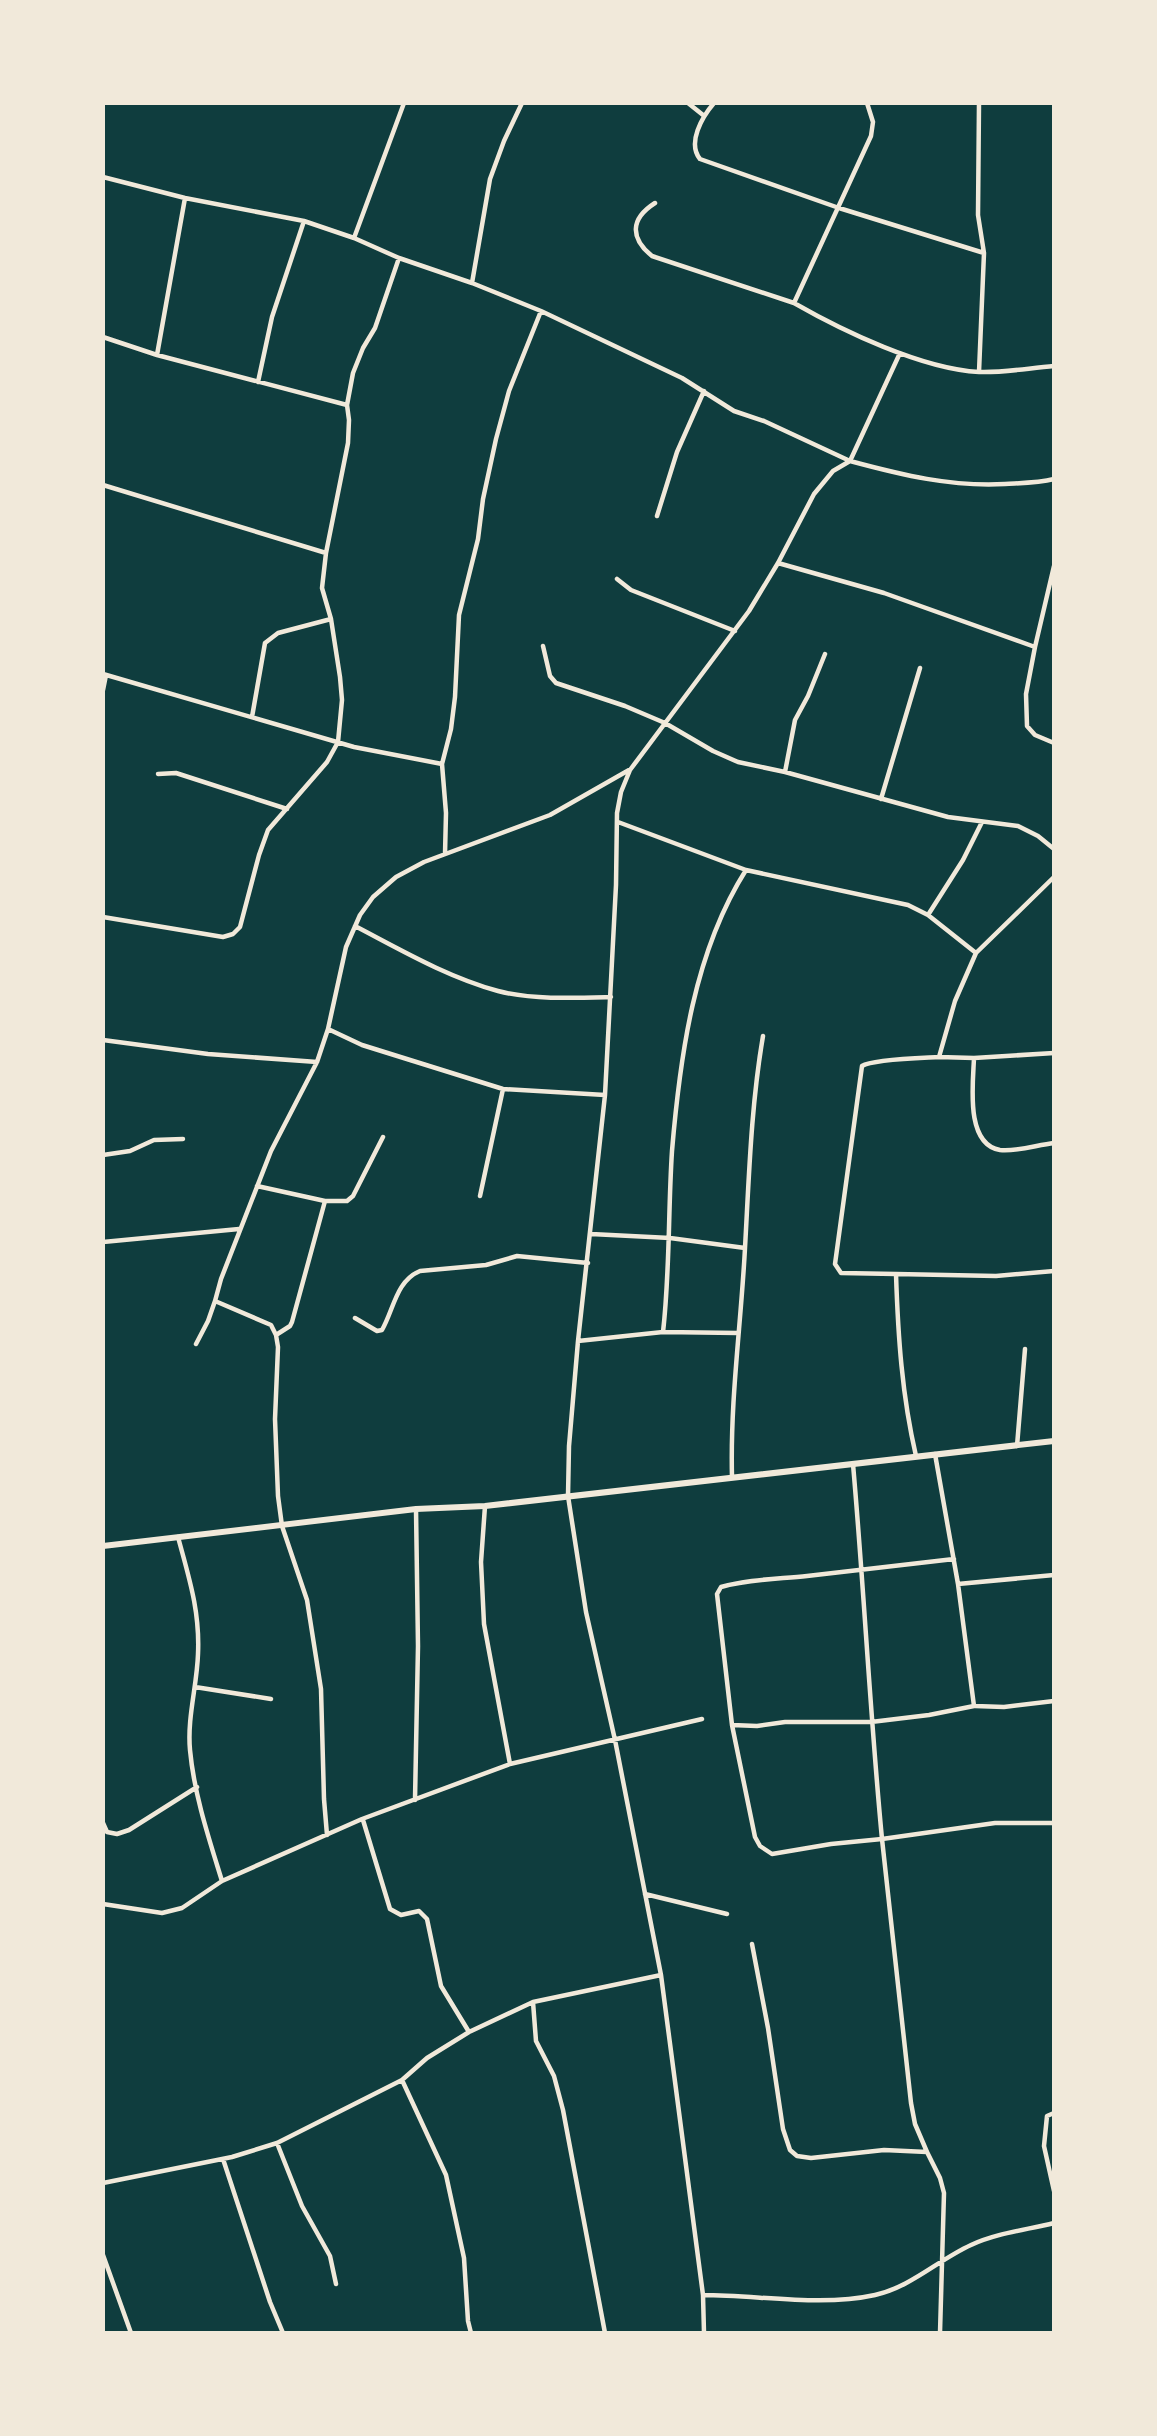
<svg xmlns="http://www.w3.org/2000/svg" width="1157" height="2436" font-family="Figtree,sans-serif">
<style>
.lines{fill:none;stroke-linecap:round;stroke-linejoin:round}
.minor{stroke:#f1e9da;stroke-width:4.5}
.primary{stroke:#f1e9da;stroke-width:6}
</style>
<rect width="100%" height="100%" fill="#0f3d3e"/>
<g class="lines">
<path class="minor" d="M688,103l15,12
M714,103c-12,14 -27,40 -14,56l139,49 145,45
M979,103l-1,112 6,38 -5,119
M103,177l82,21 119,23 50,17 45,20 73,25 69,28 141,67 52,33 30,10 86,40 -17,10 -19,23 -36,69 -29,48 -119,159 -9,22 -4,21 -1,72 -11,210 -27,246 -9,105 -1,50 18,116 29,128 46,235 42,320 1,38
M655,203c-25,16 -25,35 -3,53l142,47c49,28 128,66 185,69 24,1 50,-4 75,-6
M354,238l50,-135
M472,283l18,-104 14,-38 18,-38
M794,303l77,-167 2,-14 -6,-19
M103,337l54,18 190,50
M900,353l-50,108c52,14 101,26 155,23 17,-1 33,-1 49,-5
M157,355l28,-157
M258,382l14,-65 32,-96
M103,485l223,68 -4,35 9,31 9,58 2,23 -4,42 -11,20 -59,68 -9,25 -19,72 -7,7 -10,3 -120,-20
M657,516l20,-64 27,-61
M326,553l22,-110 1,-23 -2,-15 6,-32 10,-25 12,-20 24,-70
M778,563l106,30 151,54 -9,47 1,32 8,9 19,8
M617,579l14,11 104,41
M543,646l7,30 6,7 69,23 40,17 48,28 25,11 47,10 163,45 70,9 20,10 16,13
M1035,647l19,-81
M103,674l251,73 88,17
M103,690l3,-15
M252,717l13,-74 13,-10 53,-14
M785,772l10,-52 13,-24 17,-42
M158,774l18,-1 111,36
M881,799l39,-131
M445,854l1,-41 -4,-49 9,-35 4,-32 4,-82 19,-76 5,-40 13,-60 13,-48 32,-80
M746,870l162,35 20,10 48,38 -21,48 -16,56c-17,1 -66,2 -77,9l-27,198 6,9 55,1c2,62 6,122 20,182
M928,915l35,-55 19,-38
M355,926c46,24 92,51 143,65 33,9 79,7 113,6
M976,953l78,-76
M328,1029l34,16 141,44 102,6
M103,1040l105,14 109,8
M939,1057l35,1 80,-5
M974,1058c-1,26 -9,86 26,92 16,2 37,-5 54,-7
M103,1155l27,-4 24,-11 29,-1
M257,1186l68,15h22l6,-5 30,-59
M480,1196l23,-107
M591,1234l79,4 75,10
M103,1242l136,-13
M896,1274l100,2 58,-5
M355,1318l22,13 5,-1c12,-21 14,-49 38,-59l66,-6 31,-9 71,7
M663,1332l75,1
M276,1335l14,-9 2,-4 33,-121
M578,1341l85,-9c7,-60 5,-120 9,-181 8,-95 22,-199 74,-281l-128,-48
M196,1344l12,-23 7,-20
M1017,1446l8,-97
M853,1464c11,125 17,250 29,375l-51,5 -59,10 -12,-8 -5,-9 -23,-112 -15,-131 4,-7c28,-8 58,-8 86,-11 49,-6 98,-11 147,-17
M732,1477c-2,-77 9,-152 13,-229 4,-71 6,-142 18,-212
M485,1506l-4,56 3,62 26,140
M178,1537c11,41 22,74 20,117 -1,32 -11,64 -8,96 4,44 19,89 32,131
M958,1584l96,-9
M195,1687l76,12
M975,1706l29,1 50,-6
M732,1725l25,1 28,-4h86l58,-7 45,-9 -16,-122 -23,-130
M415,1800l3,-154 -2,-137
M363,1820l27,89 11,6 18,-4 8,8 14,67 28,46
M103,1823l4,9 10,2 12,-4 68,-43
M327,1835l-3,-36 -3,-110 -14,-89 -25,-74 -4,-30 -3,-77 3,-72 -2,-12 -5,-10 -56,-24 6,-22 50,-128 46,-89 11,-33 18,-82 14,-32 13,-18 23,-20 28,-15 126,-47 79,-45
M645,1894l82,20
M103,1904l59,9 20,-5 40,-27 140,-62 148,-55 192,-45
M752,1944l16,84 15,101 7,21 7,6 14,2 73,-8 43,2 13,26 4,15 -4,140
M533,2002l3,39 18,35 9,34 42,223
M402,2080l44,95 18,83 4,63 3,12
M1054,2113l-7,3 -3,30 10,45
M277,2143l25,63 28,50 6,28
M927,2152l-12,-28 -4,-21 -29,-264 113,-16h59
M223,2159l47,143 13,31
M103,2183l129,-26 45,-14 125,-63 25,-22 42,-26 64,-30 128,-27
M103,2255l28,78
M703,2295c56,0 118,12 172,0 36,-8 63,-35 96,-50 26,-12 55,-15 83,-22"/>
<path class="primary" d="M103,1546l313,-37 69,-3 569,-65"/>
</g>
<rect width="1157" height="2436" fill="none" stroke="#f1e9da" stroke-width="210"/>
</svg>
